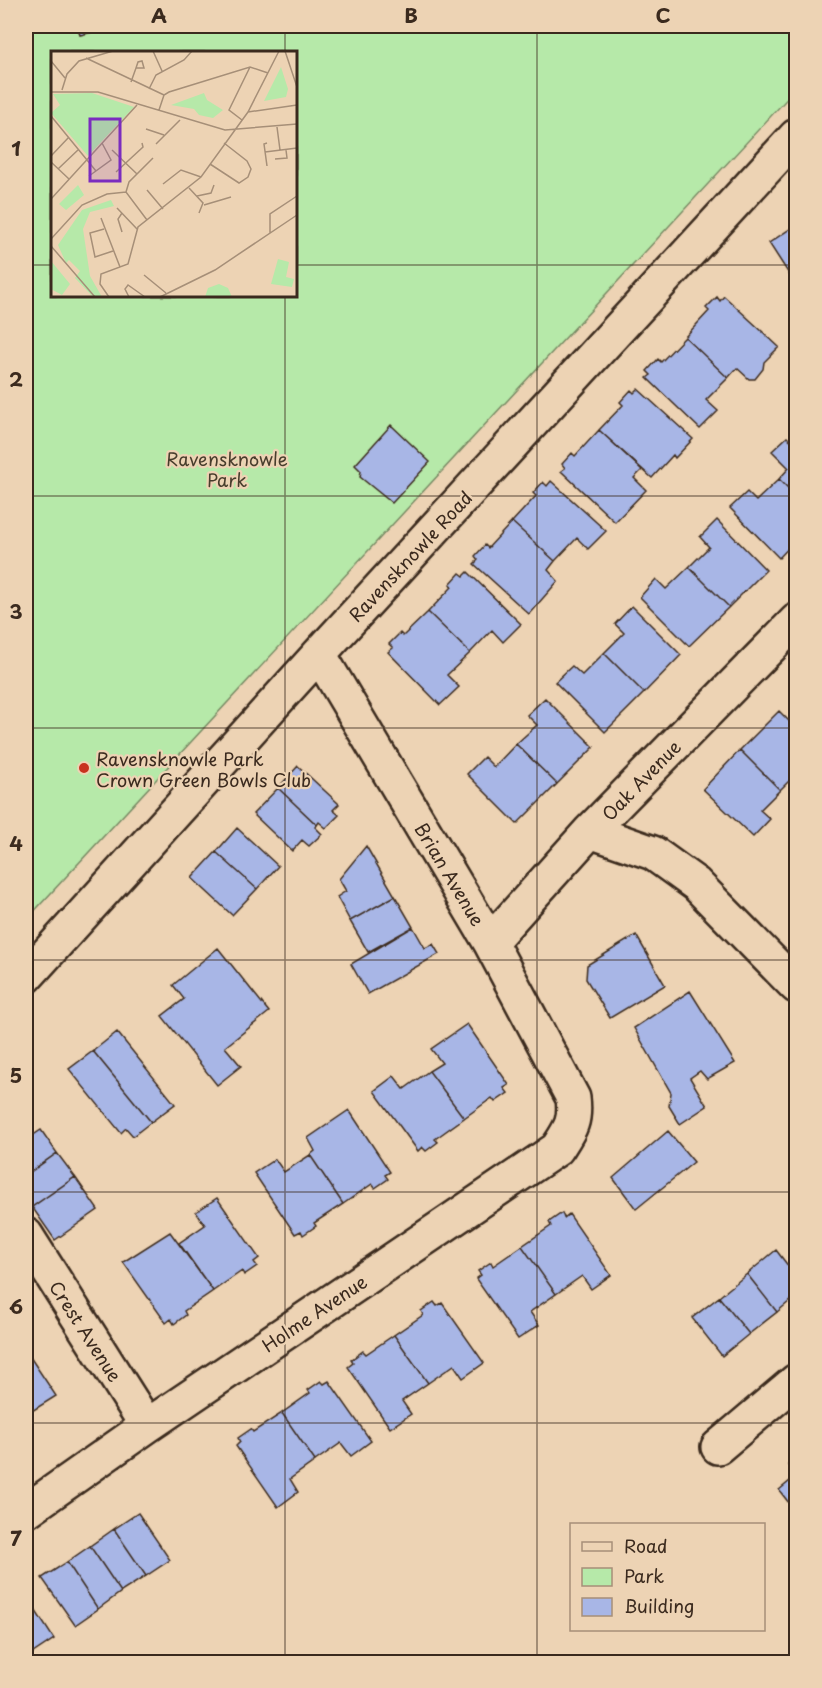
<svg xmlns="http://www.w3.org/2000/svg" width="822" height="1688" font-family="'Playpen Sans',sans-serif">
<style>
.green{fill:#b6e9a9;stroke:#788a64;stroke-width:1.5;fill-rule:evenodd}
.building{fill:#a8b6e6;stroke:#3b2a1e;stroke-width:1.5}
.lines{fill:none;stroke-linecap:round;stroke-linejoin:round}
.street-casing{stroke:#3b2a1e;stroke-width:38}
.street{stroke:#edd3b4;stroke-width:33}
.grid{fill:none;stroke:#3b2a1e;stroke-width:1.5;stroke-opacity:0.55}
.poi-dot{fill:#c8321e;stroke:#edd3b4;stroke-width:2}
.labels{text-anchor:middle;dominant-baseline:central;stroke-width:4.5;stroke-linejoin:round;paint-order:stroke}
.park-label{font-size:18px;fill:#473d2c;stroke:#edd3b4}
.street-label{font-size:18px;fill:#3b2a1e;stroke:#edd3b4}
.poi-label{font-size:18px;fill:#3b2a1e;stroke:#edd3b4;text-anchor:start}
.inset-road{fill:none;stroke:#a68f78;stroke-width:1.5}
.view{fill:#7b2cbf;fill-opacity:0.15;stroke:#7b2cbf;stroke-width:3}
.inset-edge{fill:none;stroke:#3b2a1e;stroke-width:3}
.neatline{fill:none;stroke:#3b2a1e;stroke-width:2}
.grid-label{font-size:20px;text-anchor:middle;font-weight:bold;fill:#3b2a1e}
</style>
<rect width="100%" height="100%" fill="#edd3b4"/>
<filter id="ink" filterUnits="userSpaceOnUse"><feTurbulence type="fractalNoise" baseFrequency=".0167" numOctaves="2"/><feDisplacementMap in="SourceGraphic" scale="12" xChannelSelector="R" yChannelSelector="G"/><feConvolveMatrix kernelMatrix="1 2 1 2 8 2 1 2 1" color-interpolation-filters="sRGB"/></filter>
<g filter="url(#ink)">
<path class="green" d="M26,26h770v63l-770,831zM52,52h244v244h-244z"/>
<path class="building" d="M77,26h41l-38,9z
M796,225v60l-27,-42z
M724,296l55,51 -15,15 -1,7 -8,10h-6l-12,-11 -9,10 -43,-41 24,-26 -3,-3 11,-11 3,4z
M685,337l43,41 -22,22 12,11 -18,18 -53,-51 4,-3 -4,-4 11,-12 3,3z
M638,389l55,50 -18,19 -2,-3 -21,23 -53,-48 24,-25 -3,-3 11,-12 3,3z
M391,425l39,37 -38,41 -32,-26 1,-6 -6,-6z
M599,430l43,40 -8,8 12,12 -31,32 -54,-51 4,-3 -3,-4 10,-11 3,3z
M787,437l7,6 2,-2v55l-17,-17 10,-11 -17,-17z
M779,479l17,17v44l-17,18 -49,-50 17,-16 9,9z
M551,481l55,50 -18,18 -11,-11 -22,23 -43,-39 24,-26 -3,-3 10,-11 4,4z
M717,520l49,50 -37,37 -40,-40 20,-20 -9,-10z
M512,522l43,39 -7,9 10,11 -29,33 -55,-50 4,-4 -3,-4 10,-11 3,3z
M689,567l40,40 -40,39 -49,-49 16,-18 10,10z
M468,572l53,52 -18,18 -11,-12 -22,23 -42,-41 24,-25 -2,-3 10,-11 4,3z
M632,606l49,49 -37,38 -40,-40 20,-20 -9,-9z
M428,612l42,41 -23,22 12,12 -19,18 -52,-53 5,-4 -4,-4 11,-11 3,3z
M604,653l40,40 -39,39 -50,-50 17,-16 10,9z
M545,698l49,49 -37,37 -41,-40 21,-19 -10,-10z
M779,711l17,17v46l-16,16 -40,-40z
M516,744l41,40 -40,40 -50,-50 17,-17 10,10z
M740,750l40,40 -20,20 10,9 -17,18 -50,-48z
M298,766l41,38 -6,6 6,5 -13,13 -7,-6 -2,3 -39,-37z
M278,788l39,37 -2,2 7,7 -13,12 -7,-6 -10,11 -39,-37z
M237,828l41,38 -21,23 -41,-37z
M366,846l29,50 -45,25 -13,-24 9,-6 -7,-12z
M216,852l41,37 -25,26 -40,-37z
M395,896l18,31 -45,25 -18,-31z
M413,927l12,21 8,-4 6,10 -71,40 -17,-30z
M636,935l29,50 -55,33 -24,-39 1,-14z
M218,948l51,64 -44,35 16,19 -24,19 -55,-69 22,-17 -11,-14z
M690,991l45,72 -28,16 -7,-8 -10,7 17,28 -27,18 -11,-18 2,-13 -37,-65z
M467,1024l42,61 -5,3 4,5 -13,9 -3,-4 -28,20 -35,-47 13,-8 -11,-14z
M117,1032l58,72 -24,18 -58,-71z
M93,1051l58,71 -18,14 -7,-8 -5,5 -52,-64z
M429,1071l35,47 -29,21 3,3 -12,9 -4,-4 -4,4 -44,-60 20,-15 10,13z
M349,1110l41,62 -5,3 3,4 -13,9 -3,-4 -29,20 -33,-49 5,-4 -7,-13z
M41,1130l16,23 -31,22v-35z
M668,1131l26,31 -58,47 -23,-31z
M57,1153l18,24 -43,30 -6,-10v-22z
M310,1155l33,49 -29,19 2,3 -13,9 -2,-4 -6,3 -41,-61 21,-14 9,13z
M75,1177l23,33 -43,30 -23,-33z
M217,1198l42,60 -5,4 3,4 -13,9 -2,-4 -29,20 -34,-48 26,-18 -9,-13z
M562,1213l2,5 5,-4 42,61 -20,14 -9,-13 -26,18 -34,-48 29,-20 -2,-4z
M170,1232l43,59 -29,20 2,4 -12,9 -3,-5 -5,4 -43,-61z
M522,1246l34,48 -26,18 9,13 -21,14 -42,-60 5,-4 -3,-4 13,-9 2,4z
M776,1250l20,26v20l-19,16 -30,-38z
M747,1274l30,38 -28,22 -30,-37z
M719,1297l30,37 -27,22 -30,-38z
M434,1302l3,4 5,-3 42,60 -21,15 -9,-13 -26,18 -34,-48 29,-20 -2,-4z
M394,1335l34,48 -26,18 9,13 -21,14 -42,-61 5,-4 -2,-3 12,-9 3,3z
M26,1351l30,45 -24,15 -6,-9z
M321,1381l3,3 5,-3 42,60 -20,15 -10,-13 -26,18 -33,-48 28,-20 -2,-3z
M282,1413l33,48 -25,18 8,13 -20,15 -42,-61 4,-4 -2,-4 13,-9 2,3z
M796,1458v54l-17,-22 17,-14 -8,-11z
M138,1513l32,47 -24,16 -32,-47z
M114,1529l32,47 -25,16 -31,-46z
M90,1546l31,46 -23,17 -31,-47z
M67,1562l31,47 -23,16 -33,-47z
M26,1596l28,43 -24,16 -4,-7z"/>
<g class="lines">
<defs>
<path id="street" d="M590,831l63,22 43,31 100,102
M490,942l100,-111 206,-210
M26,977l293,-323 477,-518
M26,1235l121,191
M718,1447l78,-66
M26,1511l121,-85 410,-277c13,-20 19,-27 16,-51l-83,-156 -171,-288"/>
</defs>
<use href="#street" class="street-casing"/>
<use href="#street" class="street"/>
</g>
</g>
<path class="grid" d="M285,26v26M537,26v1636M26,265h26M296,265h500M285,296v1366M26,496h770M26,728h770M26,960h770M26,1192h770M26,1423h770"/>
<circle class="poi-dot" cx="84" cy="768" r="6"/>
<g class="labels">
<g class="park-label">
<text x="227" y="458">Ravensknowle<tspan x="227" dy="21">Park</tspan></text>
</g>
<g class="street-label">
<text transform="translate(410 556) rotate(-47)">Ravensknowle Road</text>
<text transform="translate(641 780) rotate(-46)">Oak Avenue</text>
<text transform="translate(450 874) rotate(59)">Brian Avenue</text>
<text transform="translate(314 1313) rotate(-34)">Holme Avenue</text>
<text transform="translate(86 1331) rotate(57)">Crest Avenue</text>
</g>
<g class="poi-label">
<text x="96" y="758">Ravensknowle Park<tspan x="96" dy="21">Crown Green Bowls Club</tspan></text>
</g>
</g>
<g transform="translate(51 51)">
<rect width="246" height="246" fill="#edd3b4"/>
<path d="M230,16l7,22 -2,8 -22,4zM41,42l42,14 -46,49 -37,-43 9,-8 -7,-11zM153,42l3,7 16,10 -10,8 -14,-3 -5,-6 -23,-4zM27,134l6,10 -18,15 -7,-6zM60,149l3,6 -24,6 -7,17 7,47 12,21h-9l-18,-19 5,-7 -11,-11 -3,3 -8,-18 24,-35zM227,208l11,3 -3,15 8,2 -2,8 -21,-3zM0,210l19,23 -8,11 -11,-6zM168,233l9,4 4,9h-27l3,-9z" fill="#b6e9a9"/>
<path class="inset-road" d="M102,0l9,20M234,0l12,36M35,7l78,37M0,10l14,17M80,31l5,-14 2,-6 4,-1 2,7h-8M98,38l7,-14 28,-15 8,-9M11,39l5,-16 12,-13 34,-10M0,41h47l127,38 72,-6M108,59l5,-15 5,-3 81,-25 18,6M197,61l49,-7M0,65l45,55M191,69l-13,-10 21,-43M226,76l3,23M95,78l18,6M105,93l24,-24M61,99l25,24M214,101l32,-4M0,105l18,-19M224,108l12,-1 -1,-8M0,111l18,17M159,113l29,19 9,-6 3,-8 -4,-8 -23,-18M216,115l-3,-22 3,-1M7,118l21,-20M65,121l27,-25 -1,-4M38,125l22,-16 -9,-17M112,133l18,-14 20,7M138,137l14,15 -4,10M96,139l16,19M75,141l3,-10 24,-24M146,145l14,-3 3,-8M0,148l86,-94M153,154l27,-8M66,157l20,21M71,162l-4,6 4,13M50,167l19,49M53,178l-14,4 5,24 18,-6M219,182v-19l27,-18M0,188l31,-34 25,-11 19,-2 21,28M0,195l44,51M93,224l22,18M58,246l-9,-13 1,-10 27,-10 10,-37 63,-50 47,-65 31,-61M78,246l-4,-8 3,-4 17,12M109,246l55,-27 82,-55"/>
<path class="view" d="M39,68h30v62h-30z"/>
<rect width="246" height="246" class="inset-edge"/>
</g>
<rect width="822" height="1688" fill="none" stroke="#edd3b4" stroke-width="66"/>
<rect x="570" y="1523" width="195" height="108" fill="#edd3b4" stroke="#a68f78" stroke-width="1.5"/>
<rect x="582" y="1542" width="30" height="9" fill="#edd3b4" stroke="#a68f78" stroke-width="1.5"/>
<text x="624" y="1553" font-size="18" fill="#3b2a1e">Road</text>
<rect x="582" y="1568" width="30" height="18" fill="#b6e9a9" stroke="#a68f78" stroke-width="1.5"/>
<text x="624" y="1583" font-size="18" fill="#3b2a1e">Park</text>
<rect x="582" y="1598" width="30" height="18" fill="#a8b6e6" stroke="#a68f78" stroke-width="1.5"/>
<text x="624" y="1613" font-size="18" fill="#3b2a1e">Building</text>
<rect x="33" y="33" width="756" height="1622" class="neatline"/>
<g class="grid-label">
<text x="159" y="23">A</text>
<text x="411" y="23">B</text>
<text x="663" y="23">C</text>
<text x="16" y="156">1</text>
<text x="16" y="387">2</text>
<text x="16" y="619">3</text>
<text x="16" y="851">4</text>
<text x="16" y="1083">5</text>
<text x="16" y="1314">6</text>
<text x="16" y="1546">7</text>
</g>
</svg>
